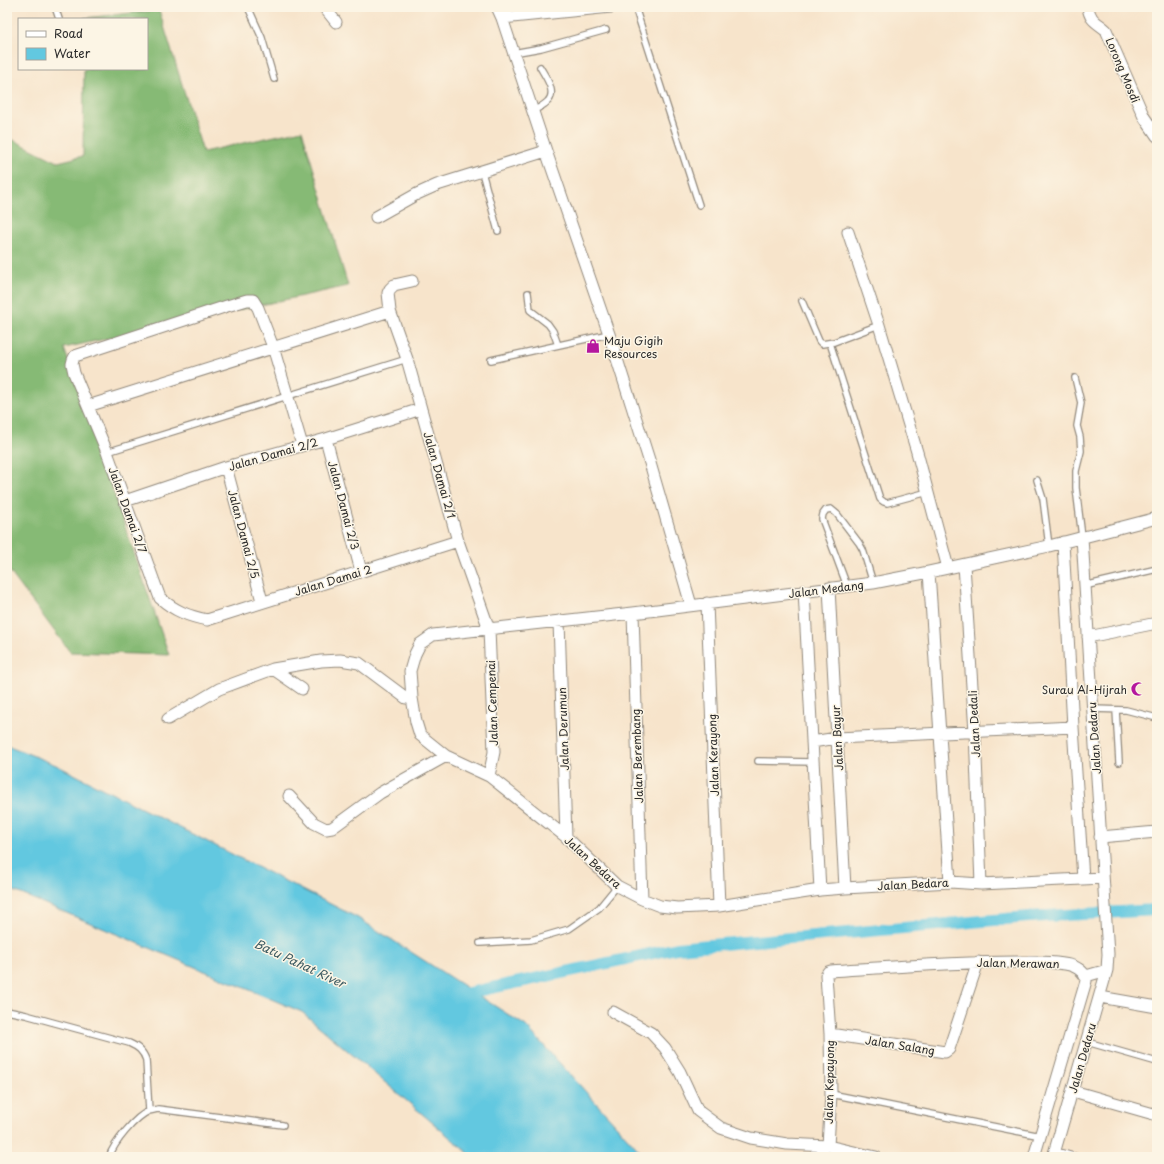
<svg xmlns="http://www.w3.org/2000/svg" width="1164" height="1164" font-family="'Playpen Sans',sans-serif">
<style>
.forest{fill:#86ba75;stroke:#587250}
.water{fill:#62c8e0;stroke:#467a86}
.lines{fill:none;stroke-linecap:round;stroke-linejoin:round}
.canal{stroke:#62c8e0;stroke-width:12}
.lane-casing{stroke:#91887b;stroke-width:8}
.street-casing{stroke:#91887b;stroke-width:13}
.lane{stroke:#fff;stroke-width:5.5}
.street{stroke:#fff;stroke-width:11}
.labels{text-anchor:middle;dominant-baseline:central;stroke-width:3;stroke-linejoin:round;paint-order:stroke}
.street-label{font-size:11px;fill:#2b2b2b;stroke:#fcf5e5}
.poi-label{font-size:11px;fill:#2b2b2b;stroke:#fcf5e5;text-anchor:start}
.water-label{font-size:12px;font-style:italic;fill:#3c5a61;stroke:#fcf5e5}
</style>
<rect width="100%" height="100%" fill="#fcf5e5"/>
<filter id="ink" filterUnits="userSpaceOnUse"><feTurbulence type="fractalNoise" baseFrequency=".025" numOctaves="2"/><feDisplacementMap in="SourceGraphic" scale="8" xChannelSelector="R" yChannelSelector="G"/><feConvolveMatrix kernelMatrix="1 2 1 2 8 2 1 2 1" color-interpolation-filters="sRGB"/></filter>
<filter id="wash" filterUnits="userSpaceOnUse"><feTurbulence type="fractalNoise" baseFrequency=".012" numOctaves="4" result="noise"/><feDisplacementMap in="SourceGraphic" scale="16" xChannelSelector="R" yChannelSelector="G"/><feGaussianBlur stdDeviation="0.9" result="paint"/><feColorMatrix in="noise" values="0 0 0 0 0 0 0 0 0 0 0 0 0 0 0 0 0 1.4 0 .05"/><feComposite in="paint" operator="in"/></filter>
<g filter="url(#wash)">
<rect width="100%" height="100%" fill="#f7e4cb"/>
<path class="forest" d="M159,10l44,142 99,-22 46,156 -284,62 105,307 -99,-3 -63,-84v-431l51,25 25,-6 1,-87h63v-50l-63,-1z"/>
<path class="water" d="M7,745l49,20 302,153 168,108 119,131h-172l-171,-145 -295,-124z"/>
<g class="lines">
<path class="canal" d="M459,995l218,-47 351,-31 129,-7"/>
</g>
</g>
<g filter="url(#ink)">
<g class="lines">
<defs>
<path id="lane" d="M55,7l4,12
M248,7l14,31 12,41
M635,7l64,198
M513,53l28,-5 65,-18
M533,111c5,-3 10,-5 14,-9 11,-9 -2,-26 -7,-35
M482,172l16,59
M528,293l2,17 18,14 5,7 5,14
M802,301l17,40 3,3 12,-2 45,-17
M830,343l50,156 4,3 3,1 41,-11
M491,360l118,-26
M1075,378l6,25 -4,23 3,11 1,14 -5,20v17l6,49
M107,452l300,-93
M1037,480l6,19 6,47
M847,586l-25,-67 1,-5 3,-4 5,-1 6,5 22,29 4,7 10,33
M1084,586l73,-17
M1092,709l34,1 31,8
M1116,710l3,52
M758,761l55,1
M480,943l51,-3 38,-11 30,-21 18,-22
M7,1011l19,4 103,28c9,4 14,8 17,17l3,51
M1087,1042l70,20
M831,1094l210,42
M1055,1151l22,6
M109,1157c5,-14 26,-40 40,-46 3,-1 6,-1 9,-2l125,16"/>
<path id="street" d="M324,7l12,15
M497,7l5,11 44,133 63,183 41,129 41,142
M1088,7c2,14 9,15 18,23l38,87 13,19
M502,18l109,-11
M376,217l41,-23 20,-9 109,-34
M848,232l31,93 38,127 31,116
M412,281l-18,4 -4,4 -2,4 2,18 17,48 51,182 31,88 5,123 -5,24
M88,406l302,-95
M326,439l35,132
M302,445l-29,-98 -15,-39 -5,-8h-6l-20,6 -152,50 -2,4 -1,4 2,9 33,79 53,146c15,13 28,18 47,22l251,-79
M226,467l36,134
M125,501l101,-34 100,-28 95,-30
M1063,542l10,185 10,152
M964,565l11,167 6,152
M929,572l21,310
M829,588l16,300
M804,591l16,299
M707,603l12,303
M633,613l9,286
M559,621l7,216
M1088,637l69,-14
M273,669l29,20
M168,719l51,-30 54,-20 48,-8 19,-1 19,3 47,35h6
M812,742l25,-4 236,-11
M289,796l25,27 12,6 6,-1 48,-35 66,-37
M1100,837l57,-5
M1103,878l-122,6 -31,-2 -105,6 -25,2 -101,16 -42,2 -17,-2 -18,-7 -25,-13 -51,-49 -77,-61 -43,-20 -26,-21 -4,-13 -4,-24 -2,-27 5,-17 5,-10 13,-9 200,-22 240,-30 56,-11 120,-26 108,-28
M1086,976l21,-6
M1100,997l57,10
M613,1012l38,21 14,15 15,24 18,39 23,17 30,10 36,6 41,2
M830,1034l115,18 4,-3 29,-87
M1073,1091l84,24
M876,1157l-48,-11 3,-52 -1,-60 -4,-59 2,-3 3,-1c61,-4 123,-9 185,-9 15,0 43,-1 57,4 7,3 13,7 13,15l-52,176
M1053,1157l54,-187 1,-16 -26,-417"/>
</defs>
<use href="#lane" class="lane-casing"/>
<use href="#street" class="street-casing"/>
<use href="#lane" class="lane"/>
<use href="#street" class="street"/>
</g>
</g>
<defs>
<symbol id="shop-bare" viewBox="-9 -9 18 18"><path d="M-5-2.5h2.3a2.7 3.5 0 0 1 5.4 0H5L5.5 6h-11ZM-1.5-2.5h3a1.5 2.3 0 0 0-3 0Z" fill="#b5179e" stroke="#fcf5e5" stroke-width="2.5" paint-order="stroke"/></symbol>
<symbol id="mosque-bare" viewBox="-9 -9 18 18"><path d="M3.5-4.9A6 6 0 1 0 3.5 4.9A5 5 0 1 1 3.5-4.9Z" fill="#b5179e" stroke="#fcf5e5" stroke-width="2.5" paint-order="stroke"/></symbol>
</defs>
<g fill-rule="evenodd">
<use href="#shop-bare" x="583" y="336" width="20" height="20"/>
<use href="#mosque-bare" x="1128" y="679" width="20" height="20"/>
</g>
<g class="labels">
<g class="street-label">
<text transform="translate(1123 70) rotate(67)">Lorong Mosdi</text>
<text transform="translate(273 454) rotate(-16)">Jalan Damai 2/2</text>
<text transform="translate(440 475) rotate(74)">Jalan Damai 2/1</text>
<text transform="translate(344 505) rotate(75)">Jalan Damai 2/3</text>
<text transform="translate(128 510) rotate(70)">Jalan Damai 2/7</text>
<text transform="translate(244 534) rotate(75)">Jalan Damai 2/5</text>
<text transform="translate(333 580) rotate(-17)">Jalan Damai 2</text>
<text transform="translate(826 589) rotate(-7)">Jalan Medang</text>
<text transform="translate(492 703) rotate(-92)">Jalan Cempenai</text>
<text transform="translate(974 724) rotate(-93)">Jalan Dedali</text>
<text transform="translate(563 729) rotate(-92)">Jalan Derumun</text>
<text transform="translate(837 738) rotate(-93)">Jalan Bayur</text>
<text transform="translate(1094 738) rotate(-94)">Jalan Dedaru</text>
<text transform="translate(713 755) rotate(-92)">Jalan Kerayong</text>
<text transform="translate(637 756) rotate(-92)">Jalan Berembang</text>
<text transform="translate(593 862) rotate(42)">Jalan Bedara</text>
<text transform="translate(913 884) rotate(-3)">Jalan Bedara</text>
<text transform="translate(1018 963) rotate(1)">Jalan Merawan</text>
<text transform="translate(900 1045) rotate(9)">Jalan Salang</text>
<text transform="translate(1082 1058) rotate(-74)">Jalan Dedaru</text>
<text transform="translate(829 1082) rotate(-89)">Jalan Kepayong</text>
</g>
<g class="poi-label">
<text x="604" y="340">Maju Gigih<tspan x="604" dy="13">Resources</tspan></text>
<text x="1127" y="689" text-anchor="end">Surau Al-Hijrah</text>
</g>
<g class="water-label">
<text transform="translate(300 963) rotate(25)">Batu Pahat River</text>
</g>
</g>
<rect width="1164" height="1164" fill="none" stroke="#fcf5e5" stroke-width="24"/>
<rect x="18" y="18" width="130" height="52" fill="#fcf5e5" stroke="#a8a49b"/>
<rect x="26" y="31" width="20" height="6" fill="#ffffff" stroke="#a8a49b"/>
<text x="54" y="38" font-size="12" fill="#2b2b2b">Road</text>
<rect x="26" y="48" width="20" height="12" fill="#62c8e0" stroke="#a8a49b"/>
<text x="54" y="58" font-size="12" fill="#2b2b2b">Water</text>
</svg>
